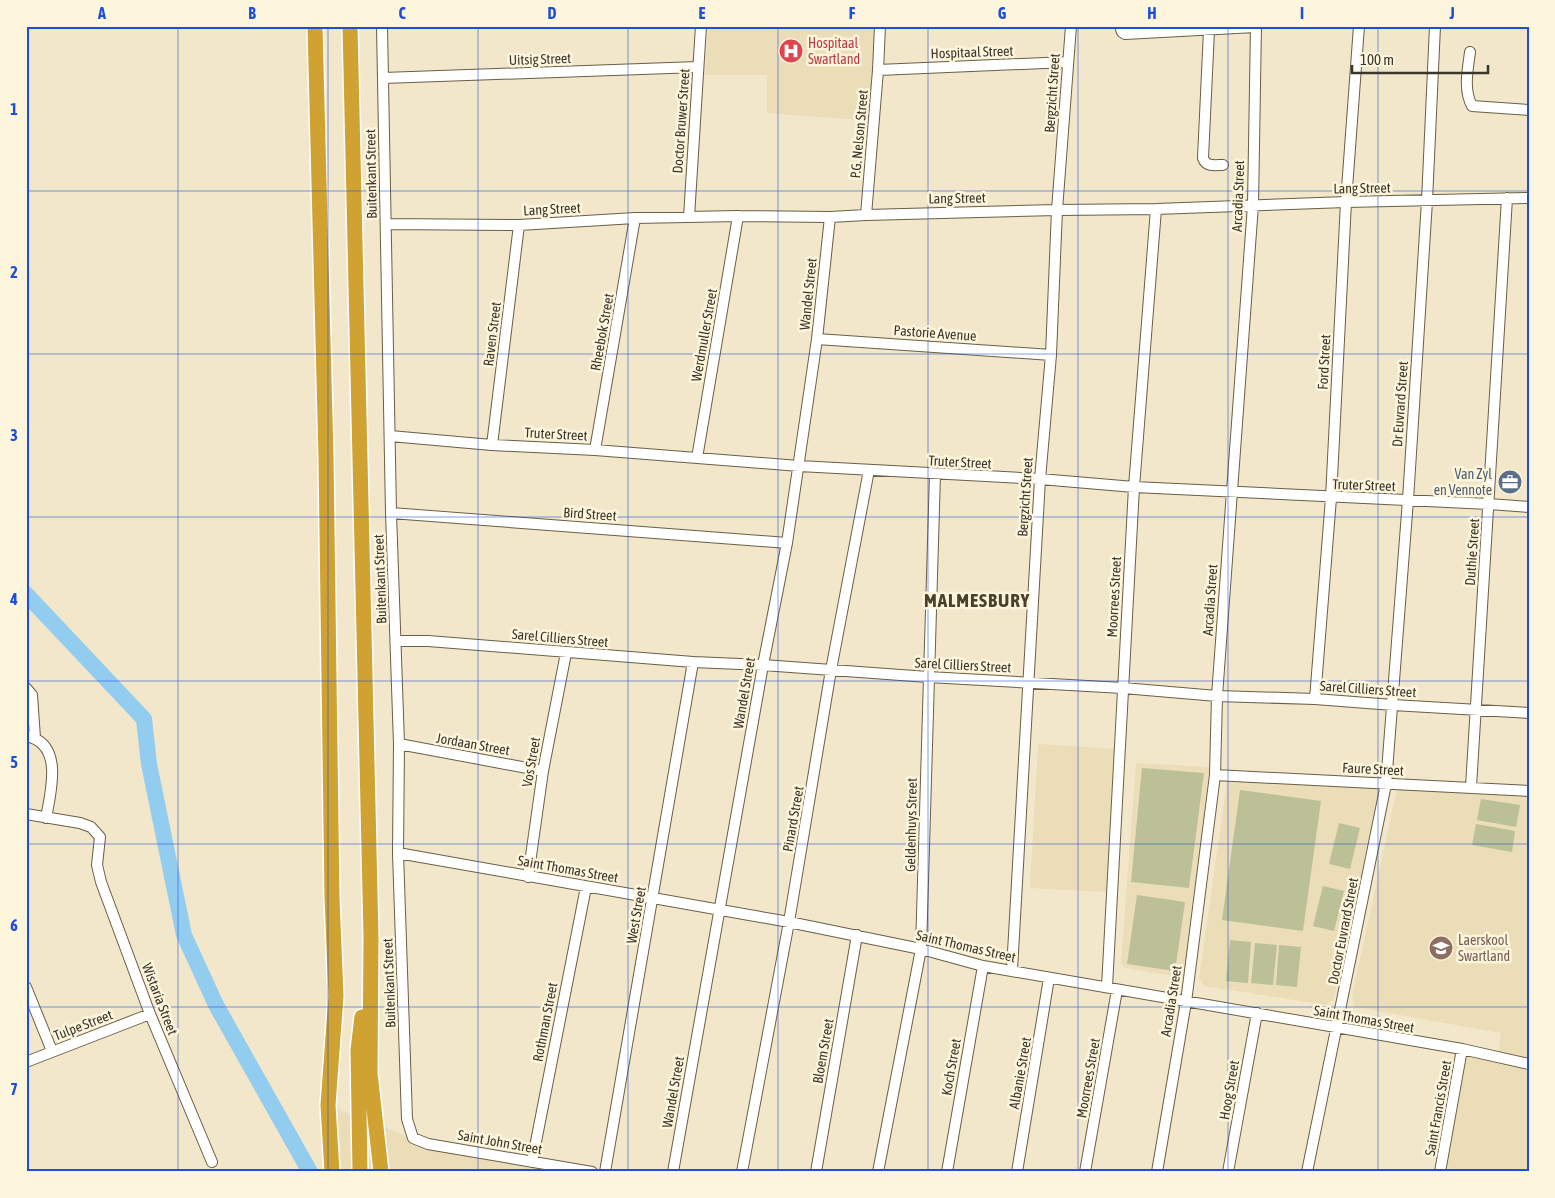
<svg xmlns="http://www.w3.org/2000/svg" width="1555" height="1198" font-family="'Asap Condensed',sans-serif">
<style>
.built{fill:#ebddb8}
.green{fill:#bbc097}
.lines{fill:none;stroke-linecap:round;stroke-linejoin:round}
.river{stroke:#92ccef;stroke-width:16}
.minor-casing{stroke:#695f45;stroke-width:12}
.highway-casing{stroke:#fff;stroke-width:18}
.minor{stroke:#fff;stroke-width:10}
.highway{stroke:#cfa232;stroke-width:15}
.grid{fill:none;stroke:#1d4ed8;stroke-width:1;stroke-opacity:0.55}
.labels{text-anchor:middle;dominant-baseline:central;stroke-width:5;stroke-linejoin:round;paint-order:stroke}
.health-label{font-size:14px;fill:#be3a42;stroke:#fef5dd;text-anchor:start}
.street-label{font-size:14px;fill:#3b362b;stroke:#fef5dd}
.service-label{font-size:14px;fill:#4e5e75;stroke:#fef5dd;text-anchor:end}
.education-label{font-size:14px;fill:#785e54;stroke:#fef5dd;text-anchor:start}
.district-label{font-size:19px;font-weight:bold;letter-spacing:1px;fill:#4a4128;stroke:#fef5dd}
.neatline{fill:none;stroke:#1d4ed8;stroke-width:2}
.grid-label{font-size:16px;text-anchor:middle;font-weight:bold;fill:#1d4ed8}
</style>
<rect width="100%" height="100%" fill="#f2e7ca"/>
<path class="built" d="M708,26h169l-5,95 -105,-8v-38h-62z
M1038,744l79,5 -8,143 -79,-4z
M1136,763l74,4 -25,207 -5,3 -55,-9 -4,-5z
M1241,774l133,8 5,7 -45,210 -8,6 -121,-19 -6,-8 28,-196z
M1397,789l132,3v380h-89l22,-123 36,9 3,-25 -146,-26 -3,-11z
M328,1105l91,36 173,31h-260z"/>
<path class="green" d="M1142,768l62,5 -15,115 -58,-6z
M1240,790l81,11 -18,130 -81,-11z
M1481,799l39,6 -4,22 -39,-7z
M1339,823l21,5 -10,41 -21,-5z
M1476,824l39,7 -3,21 -40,-7z
M1323,886l21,5 -10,40 -21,-5z
M1137,895l48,7 -10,69 -48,-7z
M1230,940l21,2 -3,41 -22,-2z
M1255,943l22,2 -4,40 -22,-2z
M1279,945l22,2 -4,40 -21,-2z"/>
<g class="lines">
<path class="river" d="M26,594l118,125 5,45 35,171 32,70 94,167"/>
<defs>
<path id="minor" d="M382,26l9,487 8,231 -1,109 9,266 6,19 15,6 164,28
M1120,26l2,6 3,2 130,-7
M1209,30l-6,128c3,9 11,7 20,7
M1470,52c-2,17 -7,37 2,54l57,4
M878,70l190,-8
M383,78l315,-11
M866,215l12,-145 2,-44
M689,217l12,-191
M386,224l133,1 116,-7 103,-2 92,1 36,-2 191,-5 99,-1 190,-7 183,-4
M817,339l234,16
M390,436l102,9 103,5 204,16 241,13 94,8 355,17 40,3
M492,445l27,-220
M595,450l40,-232
M697,458l41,-242
M391,513l396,30
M397,641h31l265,21 70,3 165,12 195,11 94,8 98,3 78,6 136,8
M26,688l6,7 3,43
M1315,699l16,-201 15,-296 13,-176
M26,736c38,7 25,55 20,82
M399,744l144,27
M1215,775l314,16
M1471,787l36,-589
M26,814l54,9 11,4 9,10 -3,28 4,17 49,132 62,148
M398,853l391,69 132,27 62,17 479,83 67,15
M528,877l15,-106 23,-118
M1012,970l28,-491 11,-124 6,-145 14,-184
M26,987l26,64
M1107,987l27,-500 22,-278
M26,1062l124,-48
M532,1162l54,-275
M605,1172l88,-510
M673,1172l90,-507 24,-122 30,-204 13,-122
M742,1172l47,-250 42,-252 38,-200
M816,1172l41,-237
M878,1172l43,-223 14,-475
M947,1172l36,-206
M1017,1172l32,-194
M1085,1172l32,-182
M1157,1172l29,-170 29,-227 2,-79 36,-491 3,-179
M1228,1172l29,-159
M1307,1172l79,-388 22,-284 19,-299 8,-175
M1440,1172l22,-123"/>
<path id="highway" d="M315,26l11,431 6,441 4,98 -8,109 4,67
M350,26l21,910 -1,137 11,99
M360,1172l-2,-122 4,-33"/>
</defs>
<use href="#minor" class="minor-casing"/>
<use href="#highway" class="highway-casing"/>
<use href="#minor" class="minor"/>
<use href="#highway" class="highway"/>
</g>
<path class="grid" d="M178,26v1146M328,26v1146M478,26v1146M628,26v1146M778,26v1146M928,26v1146M1078,26v1146M1228,26v1146M1378,26v1146M26,191h1503M26,354h1503M26,517h1503M26,681h1503M26,844h1503M26,1007h1503"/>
<defs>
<symbol id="hospital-disc" viewBox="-11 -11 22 22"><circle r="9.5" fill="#e0444e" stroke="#fef5dd"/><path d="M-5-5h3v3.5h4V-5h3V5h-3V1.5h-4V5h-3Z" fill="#fff"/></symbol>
<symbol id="office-disc" viewBox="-11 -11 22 22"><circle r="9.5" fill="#5c6f8a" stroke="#fef5dd"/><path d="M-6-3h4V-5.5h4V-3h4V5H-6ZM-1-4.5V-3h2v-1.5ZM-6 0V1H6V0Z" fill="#fff"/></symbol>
<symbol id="school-disc" viewBox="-11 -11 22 22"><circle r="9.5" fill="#8d6e63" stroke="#fef5dd"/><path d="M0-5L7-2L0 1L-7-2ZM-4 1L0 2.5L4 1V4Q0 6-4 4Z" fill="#fff"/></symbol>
</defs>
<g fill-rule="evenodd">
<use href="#hospital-disc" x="777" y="37" width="28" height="28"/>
<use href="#office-disc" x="1496" y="468" width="28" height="28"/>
<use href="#school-disc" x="1427" y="934" width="28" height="28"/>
</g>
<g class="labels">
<g class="health-label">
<text x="808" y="43">Hospitaal<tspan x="808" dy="16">Swartland</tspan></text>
</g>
<g class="street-label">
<text transform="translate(972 52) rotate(-2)">Hospitaal Street</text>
<text transform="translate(540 59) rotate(-2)">Uitsig Street</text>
<text transform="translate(1052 93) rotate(-86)">Bergzicht Street</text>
<text transform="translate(681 121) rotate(-86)">Doctor Bruwer Street</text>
<text transform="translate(859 134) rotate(-85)">P.G. Nelson Street</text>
<text transform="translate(371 174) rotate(-91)">Buitenkant Street</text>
<text transform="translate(1362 188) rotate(-1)">Lang Street</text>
<text transform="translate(1238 196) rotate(-88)">Arcadia Street</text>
<text transform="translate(957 198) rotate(-1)">Lang Street</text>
<text transform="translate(552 209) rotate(-3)">Lang Street</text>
<text transform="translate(808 294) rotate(-84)">Wandel Street</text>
<text transform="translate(602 332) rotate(-80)">Rheebok Street</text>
<text transform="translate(935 333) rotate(4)">Pastorie Avenue</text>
<text transform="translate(492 334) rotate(-83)">Raven Street</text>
<text transform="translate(704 335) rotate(-80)">Werdmuller Street</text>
<text transform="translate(1324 362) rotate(-87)">Ford Street</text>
<text transform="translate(1400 404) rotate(-86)">Dr Euvrard Street</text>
<text transform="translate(556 434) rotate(3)">Truter Street</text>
<text transform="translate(960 462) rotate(3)">Truter Street</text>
<text transform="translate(1364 485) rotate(2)">Truter Street</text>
<text transform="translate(1025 497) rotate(-86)">Bergzicht Street</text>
<text transform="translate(590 514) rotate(4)">Bird Street</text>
<text transform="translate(1472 552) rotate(-86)">Duthie Street</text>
<text transform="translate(380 579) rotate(-92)">Buitenkant Street</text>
<text transform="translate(1114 597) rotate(-87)">Moorrees Street</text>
<text transform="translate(1210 600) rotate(-86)">Arcadia Street</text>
<text transform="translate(560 638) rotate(5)">Sarel Cilliers Street</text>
<text transform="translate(963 665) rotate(3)">Sarel Cilliers Street</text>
<text transform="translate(1368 689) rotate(4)">Sarel Cilliers Street</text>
<text transform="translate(744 693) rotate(-80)">Wandel Street</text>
<text transform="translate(473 744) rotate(10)">Jordaan Street</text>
<text transform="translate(531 762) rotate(-80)">Vos Street</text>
<text transform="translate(1373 769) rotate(3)">Faure Street</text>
<text transform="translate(793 819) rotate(-80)">Pinard Street</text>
<text transform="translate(911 825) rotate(-89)">Geldenhuys Street</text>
<text transform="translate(568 869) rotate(10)">Saint Thomas Street</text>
<text transform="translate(636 915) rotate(-80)">West Street</text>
<text transform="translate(1343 931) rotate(-79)">Doctor Euvrard Street</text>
<text transform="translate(966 946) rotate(13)">Saint Thomas Street</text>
<text transform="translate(389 983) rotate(-92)">Buitenkant Street</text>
<text transform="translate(160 999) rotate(69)">Wistaria Street</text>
<text transform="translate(1171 1001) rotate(-81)">Arcadia Street</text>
<text transform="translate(1364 1019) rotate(10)">Saint Thomas Street</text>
<text transform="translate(545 1022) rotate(-79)">Rothman Street</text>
<text transform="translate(83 1025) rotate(-21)">Tulpe Street</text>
<text transform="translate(823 1051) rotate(-80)">Bloem Street</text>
<text transform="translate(951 1067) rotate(-80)">Koch Street</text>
<text transform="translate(1020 1073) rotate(-80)">Albanie Street</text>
<text transform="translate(1088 1078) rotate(-80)">Moorrees Street</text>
<text transform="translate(1229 1090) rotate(-80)">Hoog Street</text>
<text transform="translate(673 1092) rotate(-80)">Wandel Street</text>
<text transform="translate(1438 1108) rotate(-80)">Saint Francis Street</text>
<text transform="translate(500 1142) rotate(10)">Saint John Street</text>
</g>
<g class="service-label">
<text x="1492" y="474">Van Zyl<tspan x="1492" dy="16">en Vennote</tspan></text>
</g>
<g class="education-label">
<text x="1458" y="940">Laerskool<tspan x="1458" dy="16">Swartland</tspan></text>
</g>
<g class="district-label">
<text x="977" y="600">MALMESBURY</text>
</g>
</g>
<rect width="1555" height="1198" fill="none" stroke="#fef5dd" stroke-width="55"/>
<path d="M1352 65v8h136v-8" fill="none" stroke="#3b362b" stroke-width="2.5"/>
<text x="1360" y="65" font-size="15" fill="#3b362b" stroke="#fef5dd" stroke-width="4" paint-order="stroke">100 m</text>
<rect x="28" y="28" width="1500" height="1142" class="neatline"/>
<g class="grid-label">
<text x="102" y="19">A</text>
<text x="252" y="19">B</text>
<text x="402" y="19">C</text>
<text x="552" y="19">D</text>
<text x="702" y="19">E</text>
<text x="852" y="19">F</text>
<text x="1002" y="19">G</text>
<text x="1152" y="19">H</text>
<text x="1302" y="19">I</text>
<text x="1452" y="19">J</text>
<text x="14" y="115">1</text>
<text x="14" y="278">2</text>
<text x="14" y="441">3</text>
<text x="14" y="605">4</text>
<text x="14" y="768">5</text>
<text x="14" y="931">6</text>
<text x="14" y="1095">7</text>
</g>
</svg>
